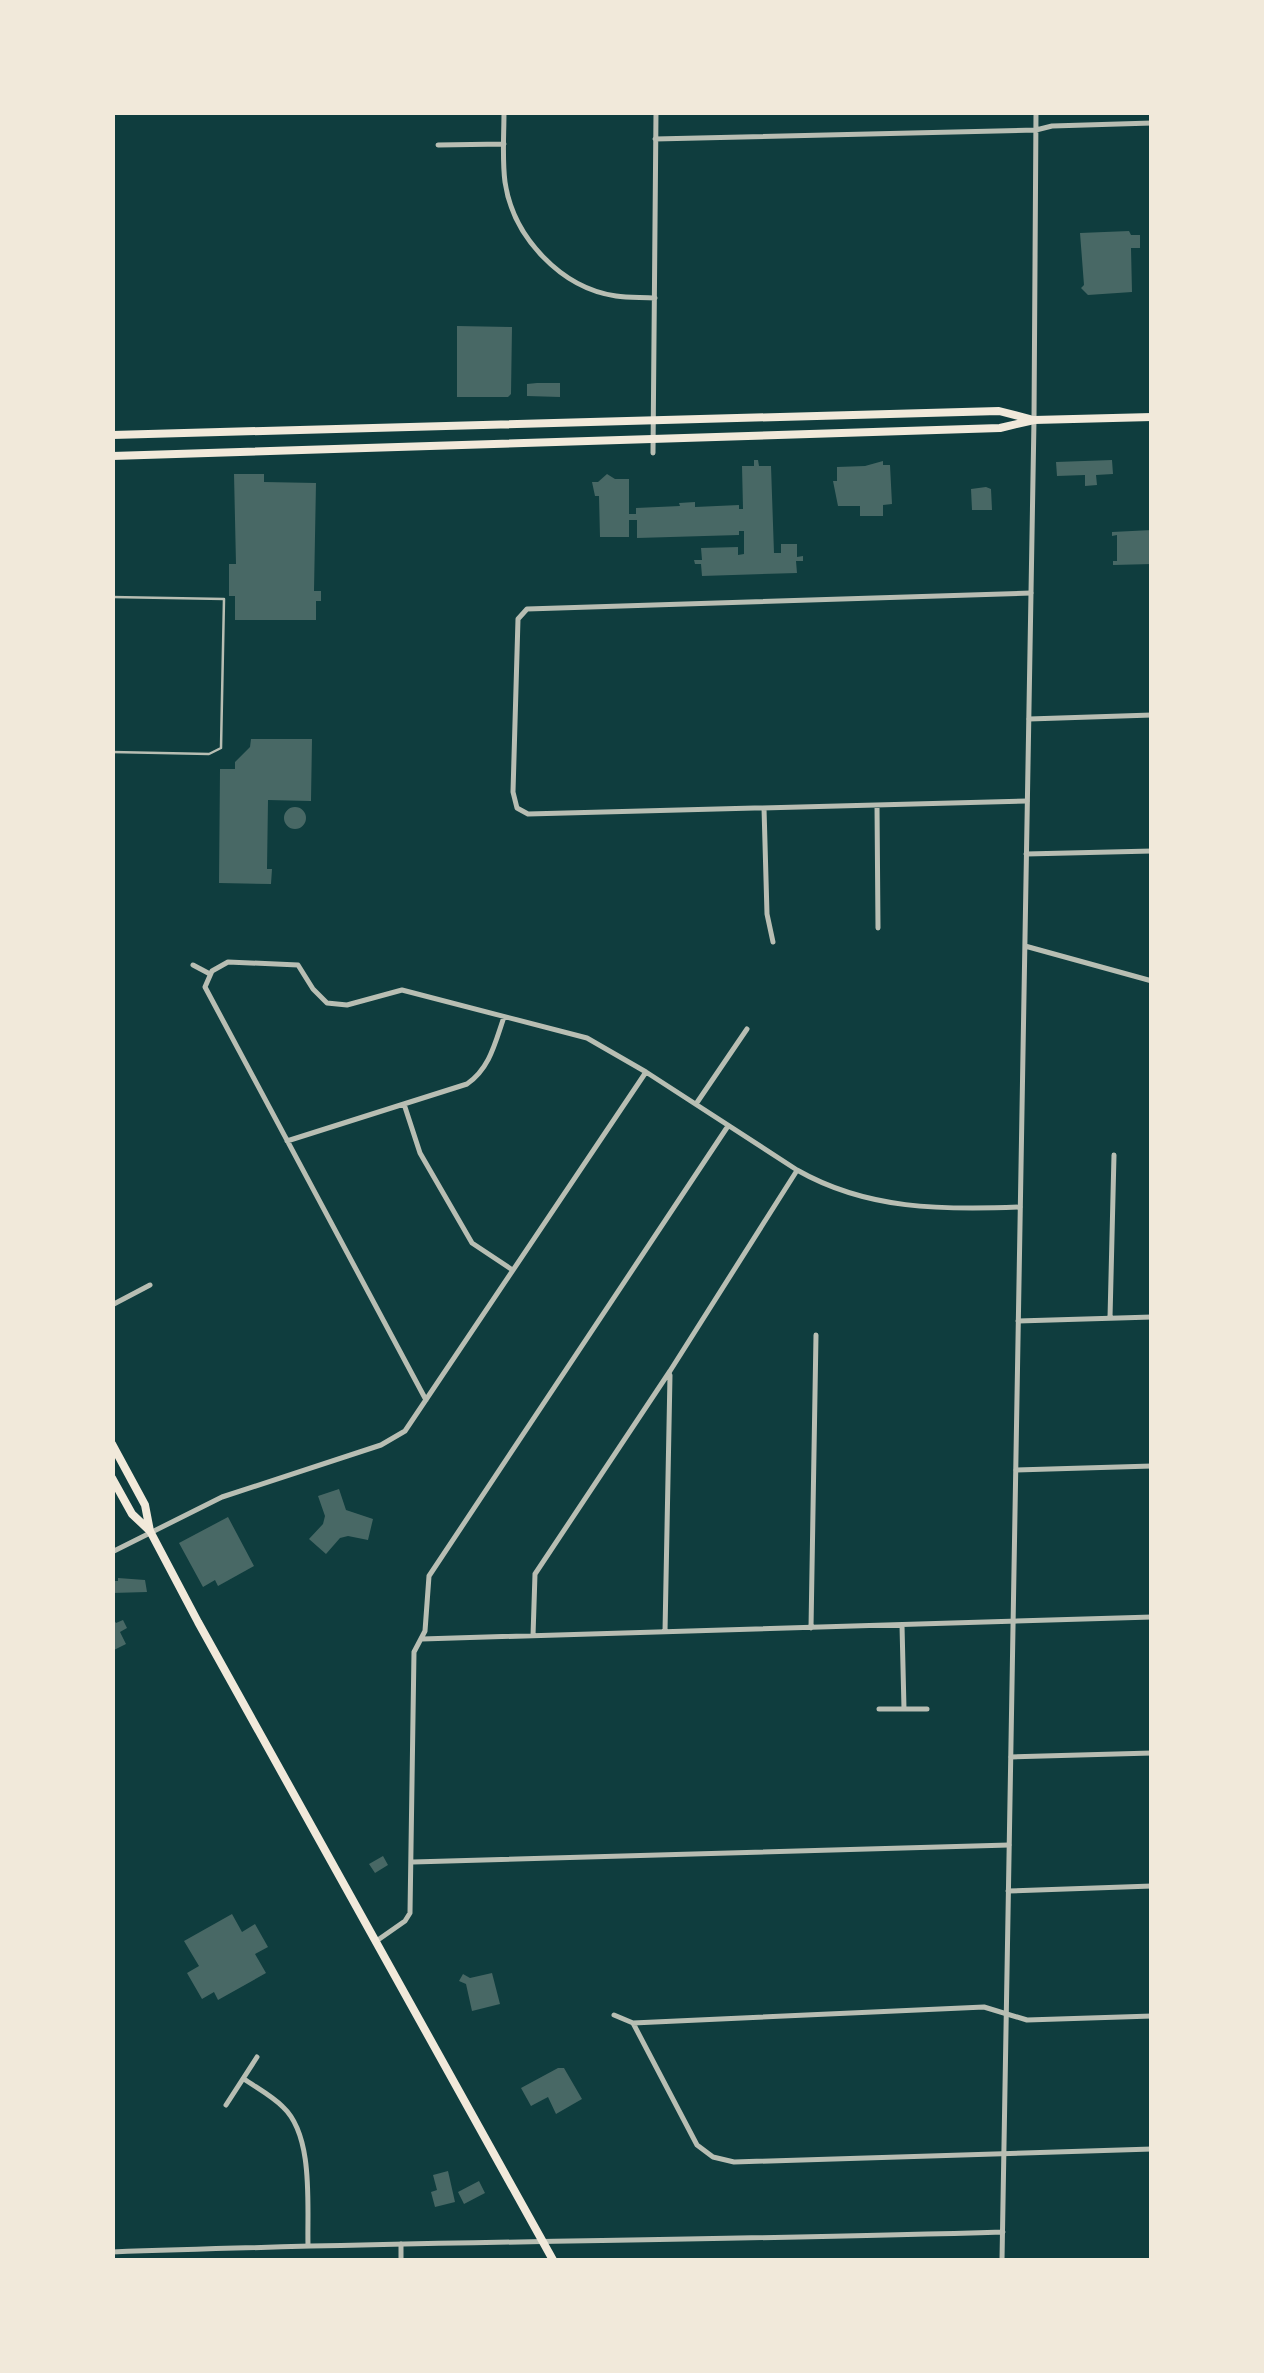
<svg xmlns="http://www.w3.org/2000/svg" width="1264" height="2373" font-family="Jost,sans-serif">
<style>
.building{fill:#486865}
.lines{fill:none;stroke-linecap:round;stroke-linejoin:round}
.service{stroke:#b8beb3;stroke-width:2.5}
.minor{stroke:#b8beb3;stroke-width:5}
.tertiary{stroke:#b8beb3;stroke-width:5}
.primary{stroke:#f1e9da;stroke-width:8}
</style>
<rect width="100%" height="100%" fill="#0f3d3e"/>
<path class="building" d="M1129,231l2,4h9v13h-9l1,44 -44,3 -7,-7 3,-3 -4,-52z
M457,326l55,1 -1,67 -3,3h-51z
M537,383h23v14l-33,-1v-12z
M754,460h4l1,6h12l3,87h7v-9h16v13l6,-1v5h-7l1,12 -95,3 -1,-12h-6l-1,-4h8l-1,-12 37,-1v8l6,-1v-23h-5v4l-102,3v-18h-8v17h-29l-1,-41h-4l-3,-14h6l9,-8 8,5h14v35h7v-6l44,-2 -1,-3 16,-1v5l44,-2v4h4l-1,-43h12z
M1112,460l1,14 -17,1 1,10 -12,1v-11l-28,1 -1,-14z
M883,461v4h7l2,39 -9,1v11h-23v-10h-22l-5,-25h4v-14l28,-1z
M234,474h30v8l52,1 -2,108h7v10h-5v19h-81v-24h-6v-32h7z
M986,487l5,2 1,21h-20l-1,-21z
M1152,530v34l-39,1v-4h4v-26l-5,1v-4z
M251,739h61l-1,62 -43,-1 -1,69h5l-1,15 -52,-1 1,-114h15v-7l15,-15z
M284 818a11 11 0 1 1 22 0a11 11 0 1 1-22 0Z
M339,1489l7,21 27,9 -5,21 -20,-4 -8,2 -14,16 -17,-15 14,-15 2,-8 -7,-20z
M228,1517l26,49 -36,20 -3,-6 -12,7 -24,-44z
M118,1578l27,2 2,12 -35,1v-12h6z
M112,1617l4,6 7,-3 4,8 -7,4 6,12 -14,7z
M383,1856l5,9 -13,8 -6,-9z
M232,1914l10,18 13,-8 13,23 -13,7 11,19 -48,27 -4,-8 -12,7 -15,-26 12,-7 -15,-25z
M492,1973l8,31 -28,7 -6,-27 -7,-3 4,-7 7,4z
M558,2068h6l18,31 -26,15 -8,-17 -17,9 -10,-18z
M448,2171l7,31 -20,5 -4,-15 6,-2 -4,-15z
M479,2181l6,12 -21,11 -6,-12z"/>
<g class="lines">
<path class="service" d="M112,597l112,2 -3,149 -12,6 -97,-2"/>
<path class="minor" d="M504,112c0,23 -2,47 1,70 8,55 56,106 111,114 13,2 26,1 39,2
M655,139l381,-9 16,-4 100,-3
M438,145l66,-1
M1034,419l2,-307
M653,453l3,-341
M1029,719l123,-4
M1027,801l-499,13 -11,-6 -4,-16 5,-173 9,-10 504,-16
M877,805l1,123
M764,808l3,106 6,28
M1026,854l126,-3
M193,965l17,9
M404,1104l16,49 52,90 39,26
M696,1104l51,-75
M287,1141l180,-57c23,-16 28,-41 37,-67
M112,1305l38,-20
M1110,1318l4,-163
M1018,1321l134,-4
M426,1400l-221,-413 7,-16 16,-9 70,3 15,24 14,14 20,2 55,-15 185,48 59,34 151,98c70,40 145,40 223,37
M1016,1470l136,-4
M112,1552l110,-55 159,-52 24,-14 241,-359
M902,1625l2,84
M811,1628l5,-293
M665,1632l5,-257
M533,1636l2,-62 135,-203 126,-199
M422,1639l730,-22
M879,1709h48
M1011,1757l141,-4
M413,1862l596,-17
M1008,1891l144,-5
M375,1942l30,-21 5,-8 4,-261 11,-21 4,-55 299,-450
M614,2015l19,8 351,-16 43,13 125,-4
M633,2023l64,122 16,12 21,5 418,-13
M244,2079c13,9 28,17 39,28 31,29 24,99 25,138
M226,2105l31,-48
M401,2260v-16"/>
<path class="tertiary" d="M1025,946l127,35
M112,2252c297,-11 594,-11 891,-20
M1002,2260l32,-1840"/>
<path class="primary" d="M112,435l887,-24 31,8
M112,456l888,-28 34,-8 118,-3
M112,1444l33,61 5,26 48,91 355,638
M112,1478l20,36 18,17"/>
</g>
<rect width="1264" height="2373" fill="none" stroke="#f1e9da" stroke-width="230"/>
</svg>
